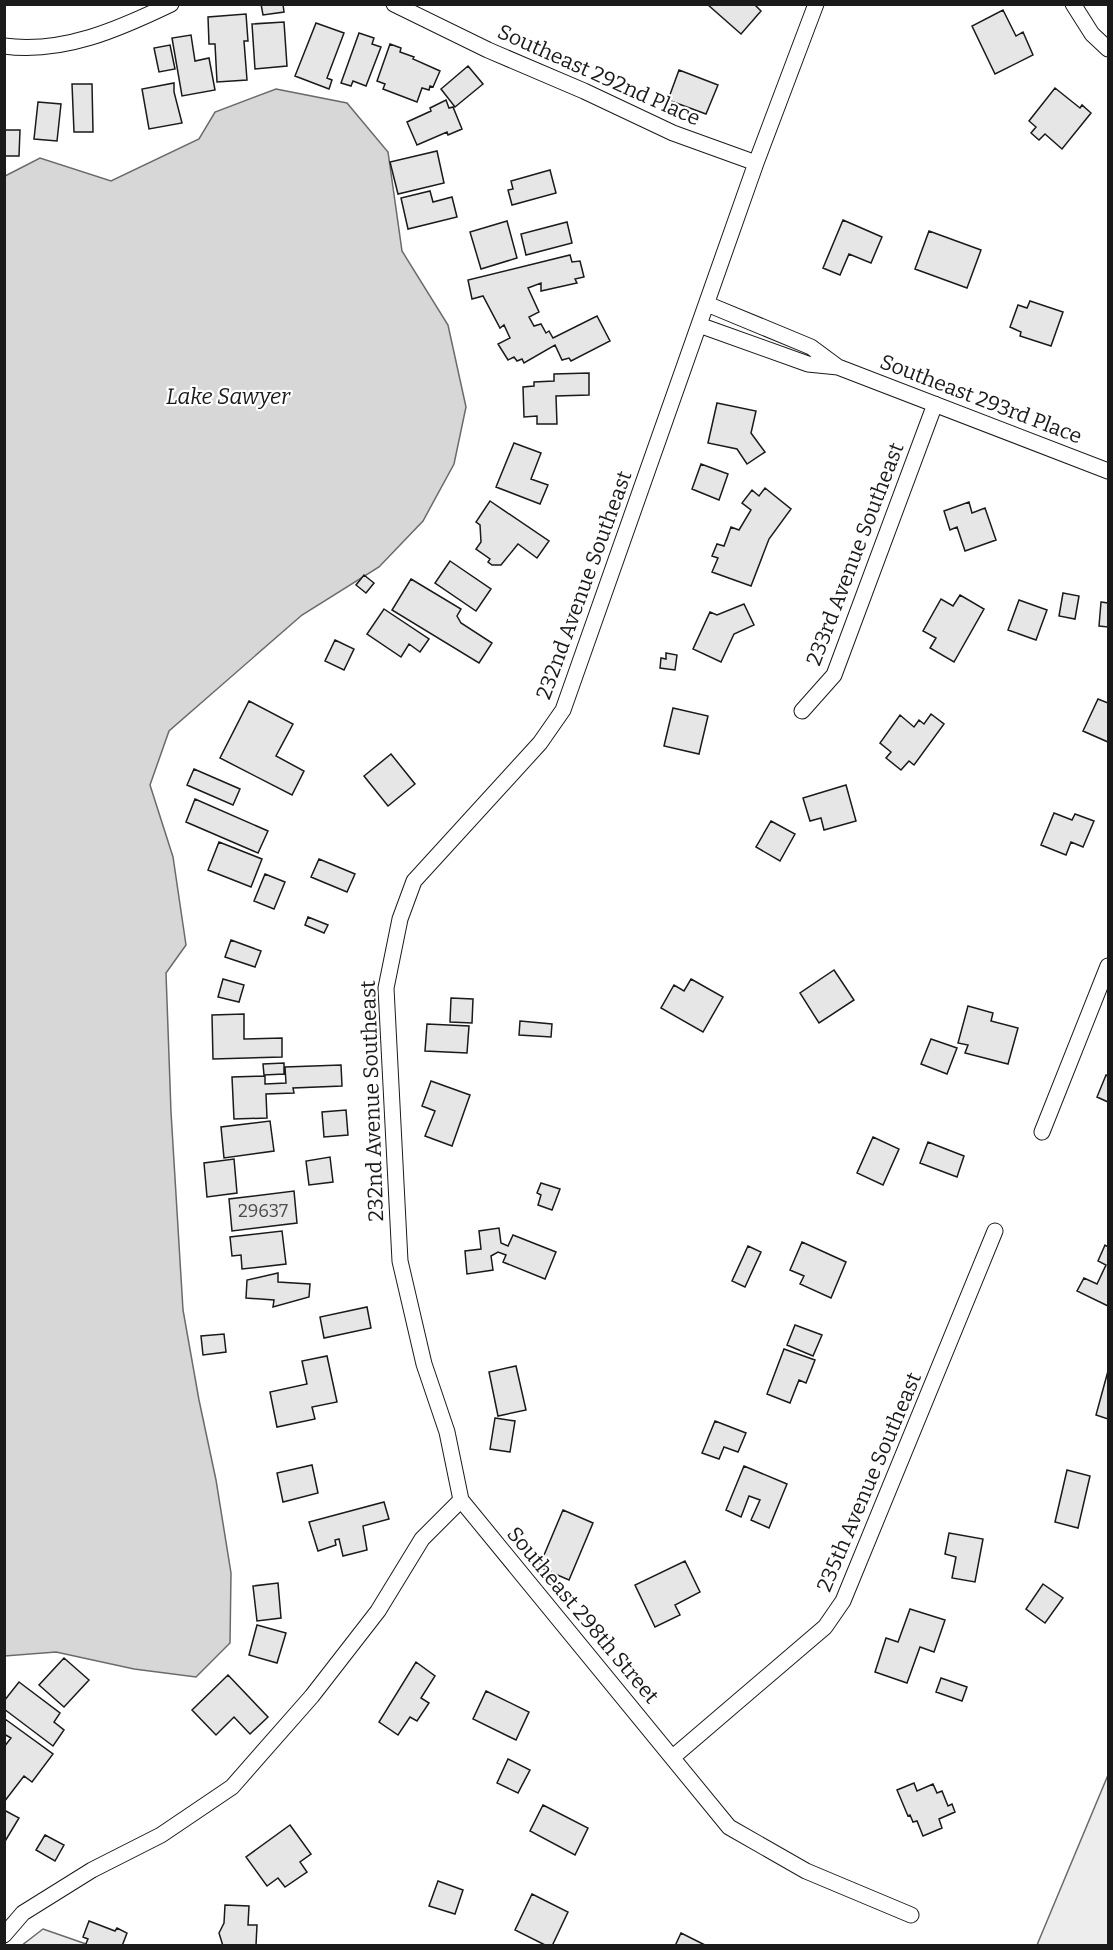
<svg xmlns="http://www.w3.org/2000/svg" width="1113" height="1950" font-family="Bitter,serif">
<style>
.green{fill:#ededed;stroke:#6a6a6a;stroke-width:1.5}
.water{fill:#d7d7d7;stroke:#6a6a6a;stroke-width:1.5}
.building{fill:#e6e6e6;stroke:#1a1a1a;stroke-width:1.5}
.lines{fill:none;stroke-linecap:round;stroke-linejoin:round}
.minor-casing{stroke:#1a1a1a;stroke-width:17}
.minor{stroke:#fff;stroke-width:15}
.labels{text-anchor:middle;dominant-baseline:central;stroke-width:4.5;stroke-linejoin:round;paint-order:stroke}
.number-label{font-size:18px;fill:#4d4d4d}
.street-label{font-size:21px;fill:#1a1a1a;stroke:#fff}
.water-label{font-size:22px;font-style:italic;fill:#1a1a1a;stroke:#fff}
</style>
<rect width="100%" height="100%" fill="#fff"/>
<path class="green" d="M1108,1775v170h-71z
M43,1929l46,16 -68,1z"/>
<path class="water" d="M276,89l71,14 41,49 14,99 46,74 18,82 -12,57 -31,57 -44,46 -77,48 -133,116 -19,54 23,72 13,88 -20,28 5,139 12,198 16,90 17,80 15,93 -1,70 -34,34 -62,-8 -78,-17 -51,4v-1480l35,-18 71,23 88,-42 16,-27z"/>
<path class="building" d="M261,4h22l1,8 -21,3z
M707,4h47l7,7 -20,23z
M1003,10l13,26 7,-4 10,23 -38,19 -23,-48z
M246,14l2,27h-4l3,39 -30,2 -2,-38h-6l-1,-27z
M284,22l3,44 -32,3 -3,-45z
M316,23l28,10 -17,45 5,2 -3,9 -34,-13z
M359,33l15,5 -2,6 9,3 -15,39 -13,-5 -2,5 -10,-3z
M191,35l4,26 14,-3 6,32 -33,6 -10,-58z
M390,44l11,4 -1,4 14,5 -1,2 27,12 -7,16 -3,-1 -1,4 -7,-2 -5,14 -34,-13 2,-5 -8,-3z
M170,45l5,24 -16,3 -5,-24z
M468,66l15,18 -28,23 -14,-18z
M679,70l39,15 -12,29 -38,-14z
M174,83v9l8,31 -33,6 -7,-40z
M72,84h20l1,48h-19z
M1055,88l25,20 2,-3 9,8 -29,36 -17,-15 -6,6 -8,-7 5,-6 -7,-6z
M446,100l3,8 4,-1 9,22 -14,6 -1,-3 -30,13 -10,-23 24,-11 -1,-3z
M38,102l23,2 -4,37 -23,-2z
M4,130h16l-1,26h-15z
M437,151l7,32 -46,11 -8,-32z
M550,170l6,23 -44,12 -4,-15 5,-1 -2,-8z
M430,191l3,11 19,-5 5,20 -49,12 -7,-31z
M843,220l39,17 -11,26 -22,-9 -9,21 -17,-7z
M507,221l10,37 -36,11 -11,-37z
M567,222l5,21 -46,12 -5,-21z
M929,231l52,19 -14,38 -52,-19z
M570,255l2,7 8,-1 4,16 -9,2 2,4 -36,8v-8l-13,5 11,24 -10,5 5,9 7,-2 5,9 3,-2 4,7 44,-22 13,25 -39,20 -2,-3 -7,2 -7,-15 -31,18 -2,-4 -5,2 -3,-4 -6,3 -10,-16 12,-6 -6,-13 -4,3 -17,-32 -11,3 -4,-19z
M1030,301l33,11 -12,34 -31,-10 1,-4 -11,-5 8,-22 9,3z
M589,373v22l-33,1 1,28h-20v-8l-13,1 -1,-30 11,-1v-4l20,-1v-7z
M717,403l39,8 -5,22 14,19 -18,12 -10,-15 -29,-6z
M514,443l27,10 -10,26 17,6 -8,19 -44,-17z
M701,464l27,10 -9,26 -27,-11z
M765,488l26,21 -22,30 -18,47 -39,-14 6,-14 -6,-2 5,-12 7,2 7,-19 8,3 12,-20 -9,-7 10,-13 7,6z
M490,501l59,40 -12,17 -19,-14 -17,21h-9l-4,-3 2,-3 -14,-10 5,-7 -1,-17 -4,-3z
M969,502l3,11 13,-5 11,32 -31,11 -8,-24 -7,3 -6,-19z
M450,561l41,28 -15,22 -41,-28z
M364,575l10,8 -8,10 -10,-8z
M411,579l50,30 -4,7 4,7 31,20 -13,20 -87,-53z
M1063,593l16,3 -4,23 -16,-3z
M960,595l24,14 -30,53 -24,-14 6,-10 -13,-7 18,-32 12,7z
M1019,600l28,10 -11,30 -28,-10z
M1101,602l7,1v24l-9,-1z
M744,604l10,21 -20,9 -13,28 -28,-13 17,-37 7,3z
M384,609l45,30 -9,13 -11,-8 -8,13 -34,-23z
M335,640l19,9 -10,21 -19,-9z
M666,653l11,2 -2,15 -15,-2 1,-10 5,1z
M1098,699l10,4v39l-25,-11z
M249,701l44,23 -17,32 28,15 -12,24 -72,-37z
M673,708l35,8 -9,38 -35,-8z
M931,714l13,10 -30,41 -5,-4 -8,9 -15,-12 5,-6 -11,-9 20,-28 14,12 5,-7 5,4z
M391,754l24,30 -27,22 -24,-30z
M194,769l46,20 -7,16 -46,-20z
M846,785l10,36 -32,9 -3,-12 -11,3 -7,-23z
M195,799l73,32 -10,22 -72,-31z
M1054,813l18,7 3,-6 19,7 -11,26 -12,-5 -5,13 -25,-10z
M771,821l24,13 -15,27 -24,-14z
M219,842l43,17 -11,28 -43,-17z
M319,859l36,15 -8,18 -36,-15z
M265,874l20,8 -11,27 -20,-8z
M308,917l20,8 -4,8 -19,-8z
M231,940l30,11 -6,16 -30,-10z
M834,970l20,30 -35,23 -19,-30z
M223,979l21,6 -5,17 -21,-5z
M691,979l32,18 -20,35 -42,-24 13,-23 10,6z
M451,998l22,1 -1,24 -22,-1z
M968,1006l25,7 -2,8 27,7 -10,36 -43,-11 3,-8 -10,-2z
M244,1014v25l38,-1v19l-69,2 -1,-44z
M520,1021l32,3 -1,13 -32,-2z
M427,1024l42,2 -2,27 -42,-2z
M931,1039l26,9 -10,26 -26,-10z
M284,1063v11l-20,1 -1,-11z
M341,1065l1,21 -49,2 1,5 -28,1 1,24 -33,1 -2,-42 33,-1v8l21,-1 -1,-16z
M1106,1075l2,1v26l-11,-5z
M431,1081l39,14 -18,51 -27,-10 10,-25 -13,-5z
M346,1110l2,25 -24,2 -2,-25z
M270,1121l4,30 -50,7 -3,-31z
M873,1137l26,12 -16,36 -26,-12z
M928,1142l36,14 -7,21 -37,-14z
M330,1157l3,25 -24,3 -3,-24z
M234,1159l3,34 -30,4 -3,-34z
M541,1183l19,6 -8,21 -14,-5 3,-10 -4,-2z
M294,1191l3,32 -65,8 -3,-32z
M499,1228l2,15 7,3 5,-11 43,17 -11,27 -42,-17 3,-7 -8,-3 -7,4 2,14 -26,4 -2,-23 16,-2 -2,-18z
M282,1231l4,33 -44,5 -1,-14 -9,1 -2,-19z
M802,1242l44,20 -15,36 -31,-14 4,-8 -14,-6z
M1105,1245l3,2v59l-31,-15 7,-13 13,6 9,-19 -8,-4z
M748,1246l13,6 -16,35 -13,-6z
M278,1273v9l32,2 -1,13 -36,10 1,-7 -28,-2 1,-18z
M367,1307l4,21 -47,10 -4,-21z
M795,1325l27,10 -9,21 -26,-11z
M224,1334l2,18 -23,3 -2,-19z
M784,1349l31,11 -9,23 -7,-3 -9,23 -23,-9z
M327,1356l10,46 -25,5 3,12 -38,8 -7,-35 37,-8 -5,-23z
M516,1366l10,44 -28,6 -9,-44z
M1108,1371v48l-12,-4z
M495,1418l20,3 -5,31 -20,-3z
M715,1421l31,12 -8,19 -14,-5 -5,12 -17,-6z
M312,1465l6,28 -35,9 -6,-29z
M744,1466l43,18 -18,44 -18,-8 9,-20 -11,-4 -8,21 -15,-7z
M1067,1470l23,6 -12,52 -23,-6z
M384,1502l5,17 -26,7 4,24 -24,6 -4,-17 -4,1 1,5 -18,6 -9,-29z
M563,1510l30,13 -24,57 -30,-13z
M949,1533l34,6 -8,43 -23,-4 4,-21 -11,-3z
M685,1561l15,31 -25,13 5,10 -25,12 -20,-42z
M278,1583l3,35 -24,3 -4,-35z
M1043,1584l20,14 -18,25 -19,-14z
M910,1609l35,11 -11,32 -14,-5 -13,36 -32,-11 11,-34 12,4z
M257,1625l29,8 -9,30 -28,-8z
M64,1658l25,22 -25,27 -25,-22z
M416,1662l19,14 -14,22 8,5 -12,18 -7,-4 -12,18 -19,-13z
M228,1675l40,42 -18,17 -16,-17 -18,18 -24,-25z
M941,1678l26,9 -5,14 -26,-9z
M19,1682l41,31 -6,9 10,8 -11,16 -49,-37v-8z
M486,1691l43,21 -13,28 -43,-21z
M5,1719l48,35 -21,28 -8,-6 -20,26v-55l7,-9 -7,-4z
M508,1759l22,11 -12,23 -21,-10z
M914,1783l3,8 16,-7 4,9 5,-2 6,15 4,-2 3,8 -16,7 3,9 -19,8 -6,-15 -4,1 -3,-7 -2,1 -11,-26z
M543,1805l45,23 -13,27 -45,-24z
M4,1810l15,8 -15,25z
M290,1825l21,29 -11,8 7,10 -22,15 -7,-9 -11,8 -21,-29z
M45,1835l19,10 -9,16 -19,-11z
M438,1881l25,9 -8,24 -26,-8z
M532,1894l36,18 -16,34h-5l-32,-16z
M225,1905l24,1 -1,19h9l-1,20 -33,1 -4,-13 5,-10z
M89,1921l26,10 2,-3 10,5 -5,13h-37l3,-7 -5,-2z
M681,1933l24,12v1h-30z"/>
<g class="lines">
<defs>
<path id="minor" d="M394,4l94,46 96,41 89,42 83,30
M1073,4l19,30 16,15
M4,46c59,8 115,-17 167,-42
M699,325l109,39 30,3 -27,-20 -104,-43
M838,367l270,104
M802,711l32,-36 101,-271
M1042,1132l66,-166
M461,1500l268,327 77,44 105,44
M673,1757l152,-130 18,-26 152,-370
M4,1935l19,-22 69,-43 69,-35 71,-48 80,-91 66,-85 44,-72 39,-39 -14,-68 -23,-68 -24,-103 -14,-273 14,-69 14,-38 126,-138 23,-33 193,-547 60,-159"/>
</defs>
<use href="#minor" class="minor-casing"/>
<use href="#minor" class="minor"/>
</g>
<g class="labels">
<g class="number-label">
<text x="263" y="1211">29637</text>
</g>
<g class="street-label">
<text transform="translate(599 75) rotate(24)">Southeast 292nd Place</text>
<text transform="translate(981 399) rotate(21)">Southeast 293rd Place</text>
<text transform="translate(855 554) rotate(-69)">233rd Avenue Southeast</text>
<text transform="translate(584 585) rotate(-70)">232nd Avenue Southeast</text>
<text transform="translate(372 1101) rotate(-92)">232nd Avenue Southeast</text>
<text transform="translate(869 1482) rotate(-67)">235th Avenue Southeast</text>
<text transform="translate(583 1615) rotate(50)">Southeast 298th Street</text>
</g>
<g class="water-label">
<text x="228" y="396">Lake Sawyer</text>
</g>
</g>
<rect width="1113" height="1950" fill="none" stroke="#1a1a1a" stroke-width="12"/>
</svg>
